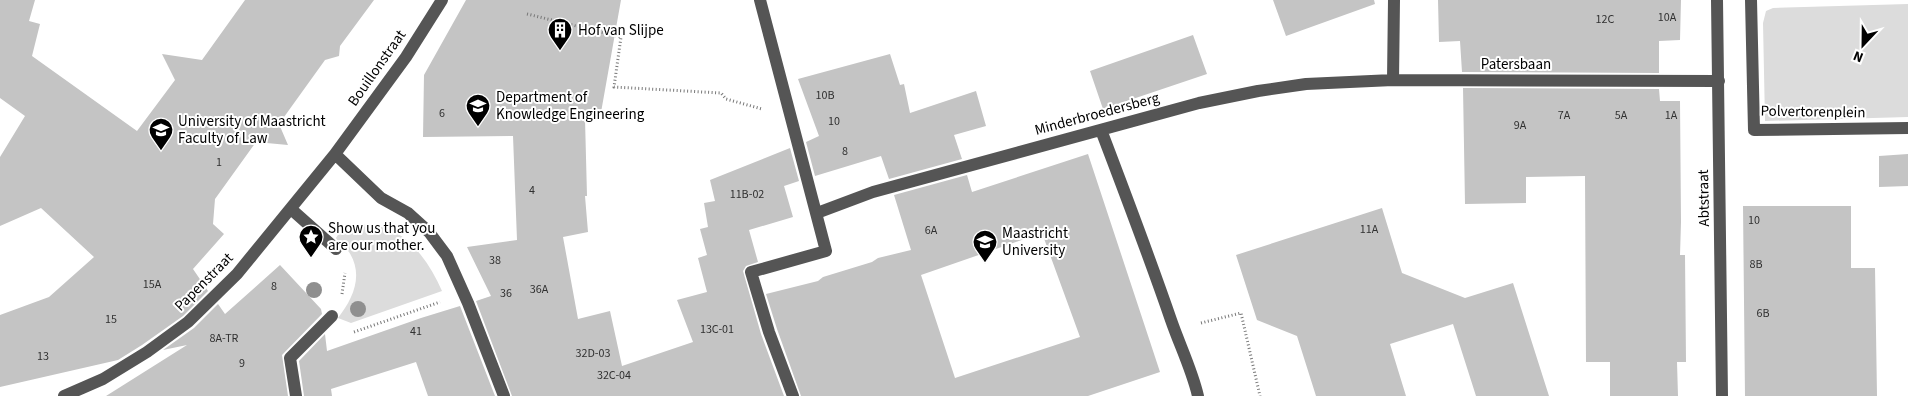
<svg xmlns="http://www.w3.org/2000/svg" width="1908" height="396" font-family="'Source Sans 3',sans-serif">
<style>
.green{fill:#dcdcdc}
.building{fill:#c4c4c4;fill-rule:evenodd}
.lines{fill:none;stroke-linecap:round;stroke-linejoin:round}
.path{stroke:#777;stroke-width:3;stroke-dasharray:1 2.5;stroke-linecap:butt}
.minor{stroke:#555;stroke-width:12}
.tree{fill:#8f8f8f}
.labels{text-anchor:middle;dominant-baseline:central;stroke-width:4;stroke-linejoin:round;paint-order:stroke}
.number-label{font-size:12px;fill:#313131}
.poi-label{font-size:15px;fill:#000;stroke:#fff;text-anchor:start}
.street-label{font-size:15px;fill:#000;stroke:#fff}
</style>
<rect width="100%" height="100%" fill="#fff"/>
<path class="green" d="M1908,4v113l-143,4 -2,-98 3,-12 7,-3z
M356,224c7,1 16,0 23,2 31,7 51,38 63,65l-91,32 -13,-5c15,-19 26,-43 11,-66 -4,-5 -10,-8 -13,-14l7,-11z"/>
<path class="building" d="M0,0h35l-6,21 11,3 -8,32 105,75 38,-51 -13,-26 40,6 43,-60h129l-34,46 -1,10 -14,4 -46,64 9,21 -32,-3 -41,57 -2,25 11,10 -31,35 15,22 -25,25 -41,29 -24,15 -118,27v-72l49,-18 45,-40 -53,-49 -41,18v-69l25,-41 -25,-18z
M466,0h155l-21,118 -15,1 2,77h-2l3,36 -25,5 15,82 32,-8 12,55 71,-24 -16,-42 30,-8 -9,-34 9,-3 -7,-26 8,-2 -4,-24 11,-2 -5,-21 80,-32 9,33 -15,5 9,31 -44,13 9,32 -12,4 -3,5 18,63 23,62h-272l-36,-95 15,-5 -24,-49 50,-7 -4,-104 -90,1 1,-62z
M1273,0h101l1,4 -89,32z
M1438,0h243l-1,40 -21,1v32l-197,-1 -2,-31 -21,1z
M1193,35l14,39 -104,35 -13,-38z
M890,54l10,31 4,-1 6,29 66,-22 10,35 -32,9 8,24 -73,20 -8,-23 -66,20 -9,-34 13,-6 -21,-57z
M1463,88l196,1 1,12h20l1,121 -1,33h5l1,107h-9l1,34h-68v-34h-24l-1,-186 -59,1v26l-61,1z
M1088,154l72,218 -72,24h-287l-24,-67 -11,-35 52,-13 5,-4 49,-15 6,-4 33,-8 -17,-55 73,-20 5,17zM1042,233l38,104 -125,41 -34,-103z
M1908,154v32l-29,1v-31z
M1743,206h108v62h24l2,128h-132z
M1382,208l20,65 63,25 48,-15 36,113h-73l-23,-72 -63,20 16,52h-90l-19,-60 -40,-16 -21,-65z
M280,265l41,44 1,5 -40,41 6,41h-182l81,-51 -24,5 31,-22 24,-24 7,10z
M460,306l35,90h-67l-12,-34 -85,27 1,7h-28l-5,-35 26,-27 2,17 94,-33z"/>
<g class="lines">
<path class="path" d="M527,14l94,23 -7,50 107,6 5,6 36,10
M342,294l3,-21
M1201,323l40,-10 19,83
M354,332l86,-30"/>
<path class="minor" d="M760,0l66,251 -75,21 18,60 24,64
M1394,0l-1,80 326,1
M1717,0l5,396
M1751,0l3,130 154,-2
M1101,130c24,63 48,126 70,190 9,26 21,50 27,76
M335,154l46,44 27,15 21,19 18,24 21,47 36,93
M291,209l45,40
M817,213l56,-21 326,-89 59,-12 48,-7 87,-4
M64,396l39,-17 44,-27 41,-30 49,-48 98,-120 71,-97 36,-57
M296,396l-6,-38 42,-42"/>
</g>
<g class="tree">
<circle cx="314" cy="290" r="8"/>
<circle cx="358" cy="309" r="8"/>
</g>
<defs>
<symbol id="building-pin" viewBox="-11 -11 22 30"><path d="M0 17L-7.5 6A9.5 9.5 0 1 1 7.5 6Z" fill="#000" stroke="#fff"/><path d="M-4-6H4V6H1V3H-1V6H-4ZM-2.5-4.3h1.7v1.8h-1.7ZM.8-4.3h1.7v1.8H.8ZM-2.5-1h1.7V.8h-1.7ZM.8-1h1.7V.8H.8Z" fill="#fff"/></symbol>
<symbol id="university-pin" viewBox="-11 -11 22 30"><path d="M0 17L-7.5 6A9.5 9.5 0 1 1 7.5 6Z" fill="#000" stroke="#fff"/><path d="M0-5L7-2L0 1L-7-2ZM-4 1L0 2.5L4 1V4Q0 6-4 4Z" fill="#fff"/></symbol>
<symbol id="sight-pin" viewBox="-11 -11 22 30"><path d="M0 17L-7.5 6A9.5 9.5 0 1 1 7.5 6Z" fill="#000" stroke="#fff"/><path d="M0-6L1.8-2.2L6-1.7L2.9 1.2L3.7 5.4L0 3.3L-3.7 5.4L-2.9 1.2L-6-1.7L-1.8-2.2Z" fill="#fff"/></symbol>
</defs>
<g fill-rule="evenodd">
<use href="#building-pin" x="546" y="16" width="28" height="38"/>
<use href="#university-pin" x="464" y="92" width="28" height="38"/>
<use href="#university-pin" x="147" y="116" width="28" height="38"/>
<use href="#sight-pin" x="297" y="223" width="28" height="38"/>
<use href="#university-pin" x="971" y="228" width="28" height="38"/>
</g>
<g class="labels">
<g class="number-label">
<text x="1667" y="17">10A</text>
<text x="1605" y="19">12C</text>
<text x="825" y="95">10B</text>
<text x="442" y="113">6</text>
<text x="1564" y="115">7A</text>
<text x="1621" y="115">5A</text>
<text x="1671" y="115">1A</text>
<text x="834" y="121">10</text>
<text x="1520" y="125">9A</text>
<text x="845" y="151">8</text>
<text x="219" y="162">1</text>
<text x="532" y="190">4</text>
<text x="747" y="194">11B-02</text>
<text x="1754" y="220">10</text>
<text x="1369" y="229">11A</text>
<text x="931" y="230">6A</text>
<text x="495" y="260">38</text>
<text x="1756" y="264">8B</text>
<text x="152" y="284">15A</text>
<text x="274" y="286">8</text>
<text x="539" y="289">36A</text>
<text x="506" y="293">36</text>
<text x="1763" y="313">6B</text>
<text x="111" y="319">15</text>
<text x="717" y="329">13C-01</text>
<text x="416" y="331">41</text>
<text x="224" y="338">8A-TR</text>
<text x="593" y="353">32D-03</text>
<text x="43" y="356">13</text>
<text x="242" y="363">9</text>
<text x="614" y="375">32C-04</text>
</g>
<g class="poi-label">
<text x="578" y="30">Hof van Slijpe</text>
<text x="496" y="97">Department of<tspan x="496" dy="17">Knowledge Engineering</tspan></text>
<text x="178" y="121">University of Maastricht<tspan x="178" dy="17">Faculty of Law</tspan></text>
<text x="328" y="228">Show us that you<tspan x="328" dy="17">are our mother.</tspan></text>
<text x="1002" y="233">Maastricht<tspan x="1002" dy="17">University</tspan></text>
</g>
<g class="street-label">
<text x="1516" y="64">Patersbaan</text>
<text transform="translate(377 68) rotate(-55)">Bouillonstraat</text>
<text transform="translate(1813 112) rotate(1)">Polvertorenplein</text>
<text transform="translate(1097 114) rotate(-15)">Minderbroedersberg</text>
<text transform="translate(1704 198) rotate(-91)">Abtstraat</text>
<text transform="translate(204 282) rotate(-45)">Papenstraat</text>
</g>
</g>
<g transform="translate(1863 45) rotate(202)" stroke="#ffffff" stroke-width="4" paint-order="stroke">
<path d="M0-4L9 19L0 12L-9 19Z" fill="#000000"/>
<text y="-8" font-size="14" font-weight="bold" text-anchor="middle" fill="#000000">N</text>
</g>
</svg>
